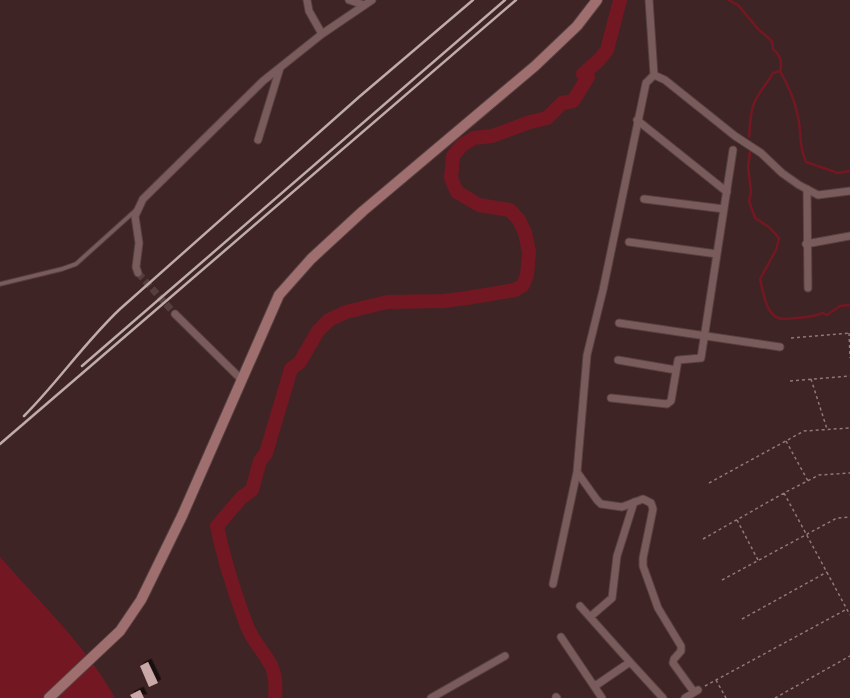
<svg xmlns="http://www.w3.org/2000/svg" width="850" height="698" font-family="'Noto Sans',sans-serif">
<style>
.water{fill:#731823}
.lines{fill:none;stroke-linecap:round;stroke-linejoin:round}
.stream{stroke:#731823;stroke-width:2.5}
.river{stroke:#731823;stroke-width:14}
.building{fill:#caa8a7;filter:url(#shadow)}
.street-tunnel{stroke:#573e3e;stroke-width:7;stroke-dasharray:7 3.5;stroke-linecap:butt}
.lane-casing{stroke:#564040;stroke-width:5.5}
.street-casing{stroke:#564040;stroke-width:9}
.secondary-casing{stroke:#564040;stroke-width:12}
.path{stroke:#8f7979;stroke-width:1.5;stroke-dasharray:3 3;stroke-linecap:butt}
.lane{stroke:#7a5b5b;stroke-width:3.5}
.street{stroke:#7a5b5b;stroke-width:7}
.secondary{stroke:#9f6f6f;stroke-width:10}
.rail{stroke:#bfabab;stroke-width:2.5}
</style>
<defs>
<filter id="shadow"><feDropShadow dx="3.5" dy="-3.5" stdDeviation="0" flood-color="#0009"/></filter>
</defs>
<rect width="100%" height="100%" fill="#3e2424"/>
<path class="water" d="M0,557c40,46 85,87 115,141h-115z"/>
<g class="lines">
<path class="stream" d="M728,0l10,5 20,24 14,12 1,8c7,6 10,13 7,22l-7,2c-6,11 -16,21 -20,33 -3,9 -3,21 -4,31
M780,71c8,14 15,29 18,46 4,17 0,27 8,45l32,11 12,-2
M750,152l-2,15 3,25 -2,9 6,17 14,9 10,11 -3,12 -16,29c3,12 5,33 18,39 5,2 12,0 18,0 10,-1 18,-1 27,-5l4,2 13,-9 10,-1"/>
<path class="river" d="M275,698c4,-40 -16,-42 -28,-72 -12,-32 -23,-65 -30,-100l25,-29 10,-7 8,-29 6,-8 25,-84 9,-7 18,-31 11,-11 17,-8 41,-10 56,-1 24,-3 48,-8 8,-5 4,-10 2,-23 -4,-19 -6,-13 -9,-10 -31,-5 -22,-13 -6,-14 2,-22 9,-11 12,-7 18,-2 38,-14 17,-4 15,-15 11,-2 15,-24 -5,-3 16,-14 8,-10 13,-50"/>
</g>
<path class="building" d="M148,662l10,21 -9,4 -9,-21z
M140,690l4,8h-12l-2,-3z"/>
<g class="lines">
<path class="street-tunnel" d="M138,273l37,41"/>
<defs>
<path id="lane" d="M0,284l62,-15 14,-5 60,-54"/>
<path id="street" d="M307,0l2,11 13,23
M349,0l15,5
M649,0l5,75
M637,120l90,72
M258,140l22,-72
M807,189l1,99
M644,199l80,10
M629,242l88,12
M806,244l44,-8
M138,273l-2,-6 3,-24 -4,-27 8,-17 120,-118 59,-47 50,-34
M175,314l67,66
M619,323l161,24
M618,360l58,10
M611,398l56,6 4,-3 7,-41 23,-2 32,-208
M577,472l20,28 4,4 21,3 21,-8 8,4 2,6 -10,49v8l15,42 23,38v5l-7,8 -1,4 21,29
M553,584l24,-112 10,-117 16,-65 43,-207 8,-8 11,5 70,56 26,17 21,20 17,12 19,10 32,-4
M580,606l50,56
M590,617l22,-19 5,-42 17,-54
M561,637l41,61
M595,686l35,-24 33,36
M556,697l1,1
M431,698l74,-42
M685,698l13,-8"/>
<path id="secondary" d="M49,698l71,-67 21,-31 41,-84 97,-221 32,-36 52,-48 172,-145 42,-40 20,-26"/>
</defs>
<use href="#lane" class="lane-casing"/>
<use href="#street" class="street-casing"/>
<use href="#secondary" class="secondary-casing"/>
<path class="path" d="M849,333l1,25
M791,338l59,-5
M811,379l16,50
M790,381l60,-5
M786,441l22,40
M709,483l95,-52 46,-3
M784,493l66,122
M737,520l21,40
M703,539l81,-46 35,-18 31,-2
M722,580l115,-62 13,-1
M742,619l85,-47
M716,680l10,18
M705,686l142,-77
M775,698l75,-42"/>
<use href="#lane" class="lane"/>
<use href="#street" class="street"/>
<use href="#secondary" class="secondary"/>
<path class="rail" d="M82,366l423,-366
M24,416c34,-34 61,-74 96,-107l239,-212 114,-97
M0,444l516,-444"/>
</g>
</svg>
